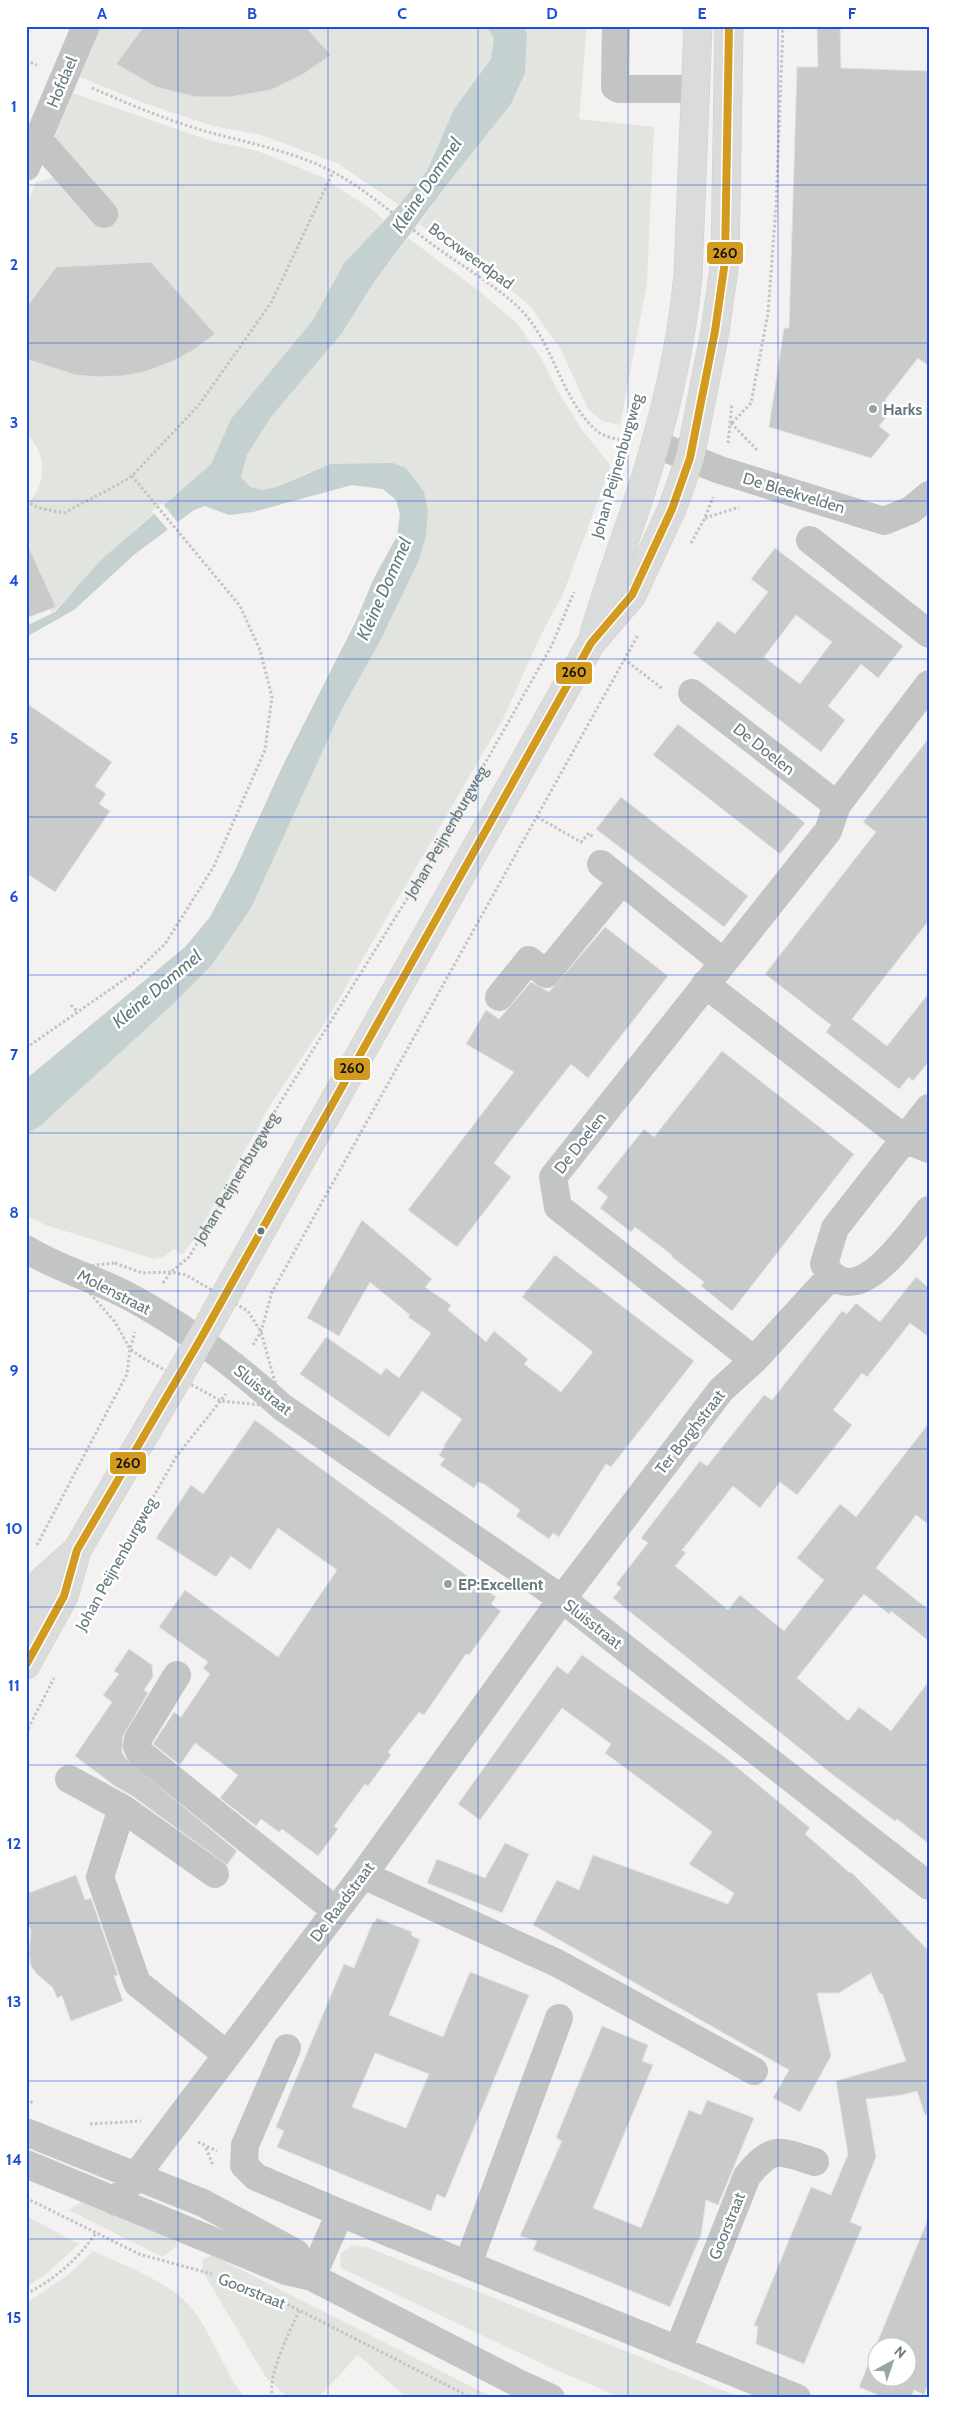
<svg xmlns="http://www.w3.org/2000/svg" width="955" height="2424" font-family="Cabin,sans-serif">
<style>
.green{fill:#e2e4df}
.water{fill:#c5d0d0}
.pier{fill:#f3f2f1}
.building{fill:#c9caca;stroke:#e2e2e1;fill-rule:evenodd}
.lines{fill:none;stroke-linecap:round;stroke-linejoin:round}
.major-casing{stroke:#cecece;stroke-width:29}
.path{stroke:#c2c3c4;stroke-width:3;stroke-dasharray:2.5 2.5;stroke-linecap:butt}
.minor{stroke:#c3c5c5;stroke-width:28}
.major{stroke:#dadbdb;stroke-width:28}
.bus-1-casing{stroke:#fff;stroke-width:11}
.bus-1{stroke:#d29b20;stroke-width:8}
.grid{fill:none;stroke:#1d4ed8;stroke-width:1;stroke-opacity:0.55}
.poi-dot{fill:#97a4a7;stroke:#fff;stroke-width:2}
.bus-dot{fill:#657a7f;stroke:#fff;stroke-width:2}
.labels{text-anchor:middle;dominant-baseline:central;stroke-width:5;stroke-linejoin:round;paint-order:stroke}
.street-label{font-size:16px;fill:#657a7f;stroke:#fff}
.poi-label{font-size:16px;font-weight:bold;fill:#657a7f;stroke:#fff;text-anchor:start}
.water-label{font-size:18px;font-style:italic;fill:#617b7c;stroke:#fff}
.line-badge{stroke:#fff;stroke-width:2}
.pale-badge-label{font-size:14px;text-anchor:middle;font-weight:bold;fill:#111}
.neatline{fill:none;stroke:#1d4ed8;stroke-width:2}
.grid-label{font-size:16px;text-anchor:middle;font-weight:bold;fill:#1d4ed8}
</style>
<rect width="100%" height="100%" fill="#f3f2f1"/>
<path class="green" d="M101,26h385l8,12 -3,21 -37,50 -27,62 -28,34 -62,-42 -76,-28 -48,-9 -69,-23 -64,-26z
M522,26h65l-8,93 75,8 -7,156 -27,142 -18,-4 -14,-12 -27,-59 -31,-44 -40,-33 -71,-49 30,-42 62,-78 14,-31 2,-40z
M73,93l135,47 50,11 64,26 49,32 13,11 -40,43 -31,57 -82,99 -20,45 -74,64 -85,85 -26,-57v-52c22,-17 21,-53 0,-70v-227l10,-25 18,-4 23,-14 -22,-27z
M408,238l71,53 39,33 23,34 19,37 22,35 29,36 -48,128 -21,39 -39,86 -175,299 -57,86 -76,134 -13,17 -8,-6 -9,7 -11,3 -108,-34 -20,-9v-82l13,-7 132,-121 41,-41 39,-57 91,-199 38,-69 44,-148 -114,-20 -34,15 -14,3 -12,-3 -9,-9 6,-23 24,-38 71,-84 32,-51z
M82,2201l93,38 2,7 -15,11 -93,-47z
M26,2216l53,28 -34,31 -19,12z
M353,2245l14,2 375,151h-120l-75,-32 -206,-98 -1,-14z
M93,2251c32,15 79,31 101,60 20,27 30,61 51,87h-219v-95l42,-28z
M212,2255l282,143h-87l-49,-43 -40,43h-30l-23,-22 -62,-104 -1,-12z"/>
<path class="water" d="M486,26h36l5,7 -2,40 -14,31 -62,78 -75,100 -32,51 -71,84 -24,38 -6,22 9,10 12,3 14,-3 55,-23 62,-1 13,5 18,24 4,20 -2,23 -7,25 -39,81 -38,68 -91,199 -39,57 -41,41 -132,121 -13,7v-55l159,-132 25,-30 25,-47 48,-105 73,-144 17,-41 24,-44 3,-22 -4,-14 -13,-11 -31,-4 -99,27 -24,3 -24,-9 -11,4 -59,44 -61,56 -48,27v-11l29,-14 45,-51 111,-97 20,-45 82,-99 31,-57 55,-58 28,-34 27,-62 37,-50 3,-21z"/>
<path class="pier" d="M162,503l17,21 -10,7 -17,-20z"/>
<path class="building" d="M144,26h161l26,29 -29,20 -31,15 -40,7h-35l-40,-10 -40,-23z
M817,26h23l1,42 88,3v295l-11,-8 -33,42 9,8 -15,18 11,9 -19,23 -102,-31 15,-99h5l8,-261h21z
M151,262l64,72 -23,17 -21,11 -27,10 -23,4 -23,1 -23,-2 -49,-16v-51l30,-41z
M26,541l30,66 -30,11z
M775,548l128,98 -25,32 -17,-14 -33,42 17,14 -24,32 -128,-99 25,-32 17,13 33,-42 -17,-13zM796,615l36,27 -32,42 -36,-27z
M26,703l86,59 -17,24 11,8 -7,10 11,7 -55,81 -29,-19z
M678,724l127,99 -25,31 -127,-99z
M929,738v182l-77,99 35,27 42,-53v68l-16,20 -4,-4 -10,12 -73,-57 5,-7 -66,-51 111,-142 -13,-10z
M621,797l127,99 -24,31 -128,-98z
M605,927l63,49 -80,102 -17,-14 -59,75 -18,24 17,14 -54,70 -49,-37 106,-138 -48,-28 20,-34 13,9 32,-37 18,10z
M722,1051l132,103 -122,157 -31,-25 3,-4 -33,-26 1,-1 -37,-28 -4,5 -31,-24 8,-11 -11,-9 47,-59 10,8z
M362,1220l70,59 -7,8 26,18 -3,5 38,32 8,-11 34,28 -4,5 37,28 32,-40 -71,-55 33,-42 139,106 -83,106 -5,-3 -47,73 -6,-4 -4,6 -33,-23 4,-6 -36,-26 -6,-2 -4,6 -34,-23 5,-6 -6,-4 6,-9 -1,-1 18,-26 -40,-28 -33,46 -89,-63 26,-37 55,38 5,-7 13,10 32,-45 -23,-16 2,-2 -40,-33 -31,54 -32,-18z
M916,1277l13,11v49l-19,-14 -43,54 -5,-4 -29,37 19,15 -55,70 -17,-13 -20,26 -27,-22 -51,64 4,3 -11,13 53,44 12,-15 44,36 40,-51 -27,-22 43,-54 16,13 73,-94v102l-13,-10 -40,53 53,42v31l-38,-30 -2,3 -25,-20 -67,84 51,43 11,-14 32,24 38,-50v163l-32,-25 -2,2 -62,-46 -220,-177 8,-10 -5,-4 32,-41 -7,-5 59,-77 7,5 57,-71 8,5 70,-89 5,3 9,-11 24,19z
M255,1420l241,177 -5,7 10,7 -32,44 -3,-1 -42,61 -5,-3 -31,40 3,3 -23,31 -3,-2 -31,42 4,3 -20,27 -36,-27 -3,3 -18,-13 -5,7 -36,-28 18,-23 -43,-32 -15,22 -27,-21 21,-32 7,5 29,-43 -7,-6 5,-6 -49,-35 26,-37 93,67 59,-87 -59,-42 -28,42 -19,-14 -15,21 -60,-39 35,-53 12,9z
M129,1649l23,16 1,12 -9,13 4,3 -25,43 -1,16 4,7 111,92 -10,14 -96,-70 -16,-9 -40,-30 37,-54 -9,-7 16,-21 -5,-3z
M582,1655l144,103 84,70 -5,6 45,39 1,-1 78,79v163l-4,1 -8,-24 -15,4 -36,4 10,58 -26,65 12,5 -58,137 -48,-20 2,-17 -4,-2 57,-138 20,8 17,-41 -12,-73 70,-20 -24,-68 -2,1 -9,-21 -32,20h-22l14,63 -31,56 -27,-14 16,-28 -256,-145 24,-45 22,10 14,-35 135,49 6,-11 -45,-29 23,-32 -107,-79 6,-9 -49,-36 -82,112 -22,-16 99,-138 11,8z
M505,1843l24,11 -27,59 -75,-30 10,-24 48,19z
M76,1875l9,25 6,-2 27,77 -4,1 9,25 -52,20 -9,-25 -5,2 -4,-10 -16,-14 -6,-8 -2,-12 2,-23 -5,-14v-23z
M377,1918l35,14 -1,3 9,5 -31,75 54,22 27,-65 59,23 -84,203 -8,-4 -6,17 -154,-64 7,-16 -8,-4 68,-163 10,4 19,-46h2zM375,2053l54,21 -23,54 -54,-21z
M602,2026l46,19 -6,16 11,4 -60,143 48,20 48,-118 12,5 6,-15 47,18 -36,87 -12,-5 -5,35 -31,72 -137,-57 4,-9 -17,-5 42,-95 -6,-3z
M928,2219l1,163 -5,13 -10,-5 -3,8h-26l-26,-11zM878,2346h30v30h-30z"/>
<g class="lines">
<defs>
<path id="major" d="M594,634c13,-45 29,-89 44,-133 24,-73 43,-150 50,-226l10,-249
M26,1614l14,-31 37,-33
M26,1665l38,-69 13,-46 123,-210 391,-697 41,-48 40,-86 18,-51 25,-127 10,-70 4,-235"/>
</defs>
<use href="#major" class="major-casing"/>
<g class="path">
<path d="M26,61l11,4"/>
<path d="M92,88c39,17 79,34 120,45 41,11 83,19 121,39 34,18 62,44 92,67 30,23 63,41 91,66 38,34 43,93 81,126 7,6 20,8 29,10"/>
<path d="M731,423l27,28"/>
<path d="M732,423l19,-20 17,-90 8,-107 7,-180"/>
<path d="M728,443l4,-39"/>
<path d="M26,501l13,7 25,5 53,-28 15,-9 66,-70 73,-103 62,-131"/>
<path d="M705,518l34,-11"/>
<path d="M691,543l14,-25 8,-21"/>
<path d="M624,659l39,30"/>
<path d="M537,817l44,25 8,-9 4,4"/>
<path d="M71,1005l7,7"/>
<path d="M26,1048l112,-78 27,-26 49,-78 51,-116 7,-53 -12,-47 -20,-44 -108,-130"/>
<path d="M115,1263l27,10 29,-1 15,3 62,36 13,21 21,75 -61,-6 -78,-43 -13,-9 -15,-27 -47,-54z"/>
<path id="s1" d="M163,1283l8,-11 18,-15 94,-159 137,-220 132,-233 22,-53"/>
<path d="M253,1345l8,-13 11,-40 366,-657"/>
<path d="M37,1545l90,-171 3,-25 5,-17"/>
<path d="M96,1597l80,-140 50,-63"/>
<path d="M26,1733l28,-55"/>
<path d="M26,2099l7,4"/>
<path d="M90,2124l51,-3"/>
<path d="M198,2142l19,9"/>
<path d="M206,2148l7,17"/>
<path d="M26,2198l113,56 73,20"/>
<path d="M26,2294c29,-15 51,-34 70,-61"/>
<path d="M283,2302l189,96"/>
<path d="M273,2398c-7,-21 17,-67 26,-87"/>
</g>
<path class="minor" d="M616,26l-1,61 4,2h77
M38,139l66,75
M26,167l60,-141
M655,444l65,26 164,51 27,-11 18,-15
M810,540l119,94
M692,693l145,112
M601,864l122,98
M705,984l200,155 24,10
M499,997l30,-37 17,14 76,-93
M929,1108l-94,120 -11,36c30,55 86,-31 105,-54
M26,1249c32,20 71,30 104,48 55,30 106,68 152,110l280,192 367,287
M754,1360l-196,-153 -5,-30 275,-346 9,-26 92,-121
M177,1675l-39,64 -1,7 3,7 195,157
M69,1779l53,29 93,66
M122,1808l-22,69 37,106 89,71
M363,1875l194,88 197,108
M287,2048l-42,97 -1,20 12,12 84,36 457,185
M26,2132l177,71 93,50 16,24
M26,2164l260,107 26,6 206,106 33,15
M116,2202l247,-327 199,-276 159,-209 33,-30 77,-84
M468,2264l91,-246
M312,2277l28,-64
M678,2350l69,-174c27,-32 31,-25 68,-14"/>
<use href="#major" class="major"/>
<defs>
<path id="bus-1" d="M26,1665l38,-69 13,-46 123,-210 391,-697 41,-48 40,-86 18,-51 25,-127 10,-70 4,-235"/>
</defs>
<use href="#bus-1" class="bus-1-casing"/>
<use href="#bus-1" class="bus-1"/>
</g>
<path class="grid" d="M178,26v2372M328,26v2372M478,26v2372M628,26v2372M778,26v2372M26,185h903M26,343h903M26,501h903M26,659h903M26,817h903M26,975h903M26,1133h903M26,1291h903M26,1449h903M26,1607h903M26,1765h903M26,1923h903M26,2081h903M26,2239h903"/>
<g class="poi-dot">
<circle cx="873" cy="409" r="5"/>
<circle cx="448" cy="1584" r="5"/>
</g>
<circle class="bus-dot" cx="261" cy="1231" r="4.5"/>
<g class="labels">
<g class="street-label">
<text transform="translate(62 82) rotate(-67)">Hofdael</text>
<text transform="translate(471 256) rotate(36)">Bocxweerdpad</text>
<text transform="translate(617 466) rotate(-74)">Johan Peijnenburgweg</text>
<text transform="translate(794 493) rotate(17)">De Bleekvelden</text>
<text transform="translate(764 749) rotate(38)">De Doelen</text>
<text stroke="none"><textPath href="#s1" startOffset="534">Johan Peijnenburgweg</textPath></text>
<text transform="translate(580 1143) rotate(-52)">De Doelen</text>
<text stroke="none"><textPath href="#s1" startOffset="129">Johan Peijnenburgweg</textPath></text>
<text transform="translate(114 1292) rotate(27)">Molenstraat</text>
<text transform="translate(263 1390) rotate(39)">Sluisstraat</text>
<text transform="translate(690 1432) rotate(-52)">Ter Borghstraat</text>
<text transform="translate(116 1564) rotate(-61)">Johan Peijnenburgweg</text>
<text transform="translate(593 1624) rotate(38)">Sluisstraat</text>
<text transform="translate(342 1902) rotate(-53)">De Raadstraat</text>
<text transform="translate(727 2226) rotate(-68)">Goorstraat</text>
<text transform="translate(252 2291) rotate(22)">Goorstraat</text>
</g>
<g class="poi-label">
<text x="883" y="409">Harks</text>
<text x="458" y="1584">EP:Excellent</text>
</g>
<g class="water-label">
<text transform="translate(427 185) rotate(-56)">Kleine Dommel</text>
<text transform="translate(384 589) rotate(-66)">Kleine Dommel</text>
<text transform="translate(157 989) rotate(-40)">Kleine Dommel</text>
</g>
</g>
<g class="line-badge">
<rect x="706" y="241" width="38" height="24" rx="5" fill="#d29b20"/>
<rect x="555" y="661" width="38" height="24" rx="5" fill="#d29b20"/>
<rect x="333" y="1057" width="38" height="24" rx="5" fill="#d29b20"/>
<rect x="109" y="1451" width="38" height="24" rx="5" fill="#d29b20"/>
</g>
<g class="pale-badge-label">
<text x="725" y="258">260</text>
<text x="574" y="677">260</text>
<text x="352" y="1073">260</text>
<text x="128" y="1468">260</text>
</g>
<rect width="955" height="2424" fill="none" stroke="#ffffff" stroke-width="55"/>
<g transform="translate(892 2362) rotate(40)"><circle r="24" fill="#ffffff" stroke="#c1cacc"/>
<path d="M0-4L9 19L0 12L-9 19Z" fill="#97a4a7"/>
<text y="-8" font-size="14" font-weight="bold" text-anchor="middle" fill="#657a7f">N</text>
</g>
<rect x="28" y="28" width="900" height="2368" class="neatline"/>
<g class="grid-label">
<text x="102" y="19">A</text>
<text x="252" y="19">B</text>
<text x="402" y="19">C</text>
<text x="552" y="19">D</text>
<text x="702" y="19">E</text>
<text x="852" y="19">F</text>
<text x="14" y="112">1</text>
<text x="14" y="270">2</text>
<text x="14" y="428">3</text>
<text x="14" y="586">4</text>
<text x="14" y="744">5</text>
<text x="14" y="902">6</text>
<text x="14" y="1060">7</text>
<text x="14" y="1218">8</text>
<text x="14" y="1376">9</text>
<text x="14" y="1534">10</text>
<text x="14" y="1691">11</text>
<text x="14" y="1849">12</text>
<text x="14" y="2007">13</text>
<text x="14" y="2165">14</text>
<text x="14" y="2323">15</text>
</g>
</svg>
